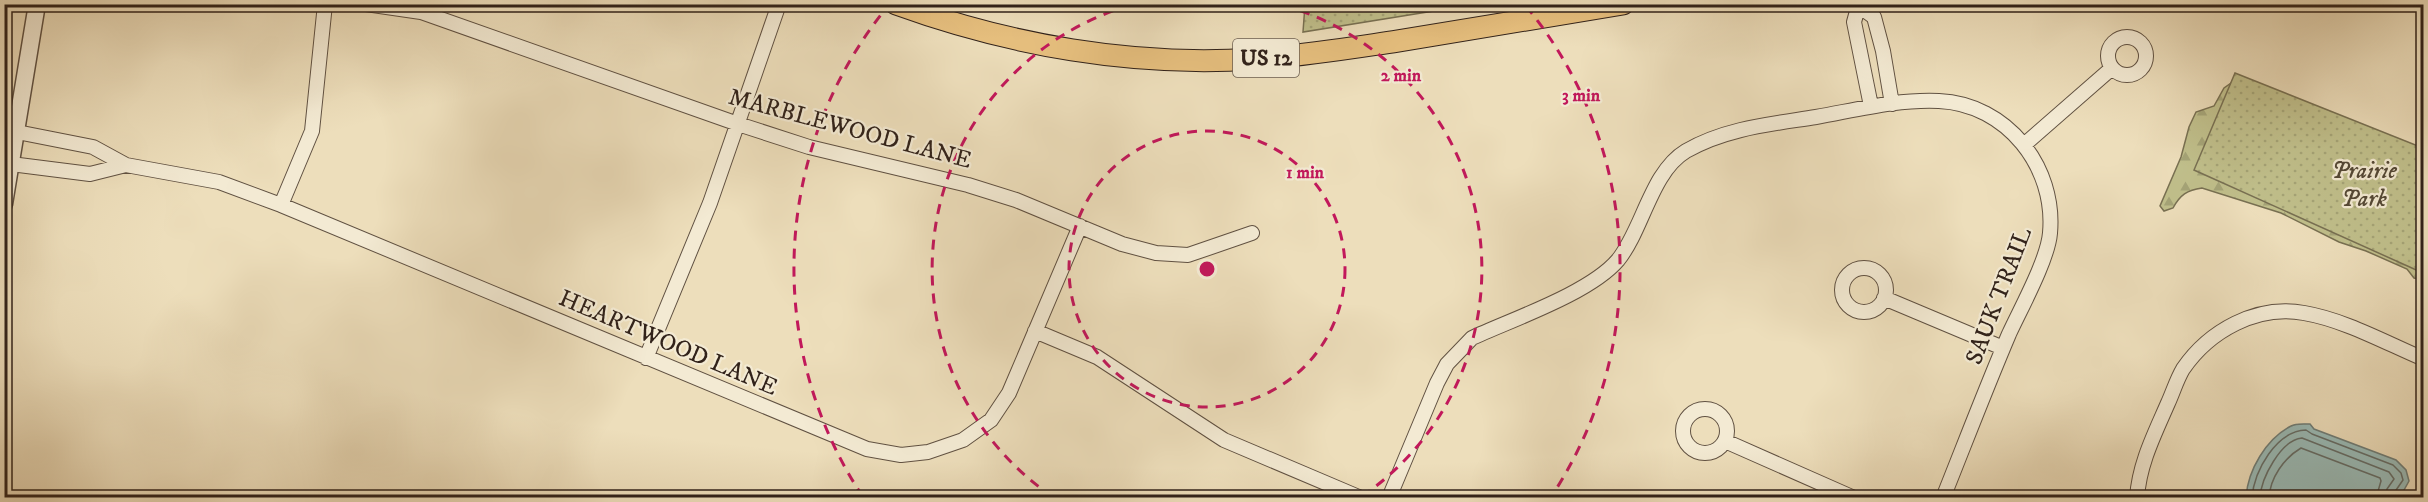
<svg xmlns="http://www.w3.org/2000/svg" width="2428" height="502" font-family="'IM FELL DW Pica',serif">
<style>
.forest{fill:url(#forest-firs);stroke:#787052;stroke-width:1.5}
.park{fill:url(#park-dots);stroke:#787052;stroke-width:1.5}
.water{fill:#9abbb7;stroke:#707e78;stroke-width:1.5}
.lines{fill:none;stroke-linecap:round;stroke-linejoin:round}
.shore{stroke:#666e68;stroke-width:1.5}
.minor-casing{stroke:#605142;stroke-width:16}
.tertiary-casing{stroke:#605142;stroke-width:19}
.trunk-casing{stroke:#31221a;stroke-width:23}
.minor{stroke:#f3ead3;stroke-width:14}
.tertiary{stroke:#f3ead3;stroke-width:16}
.trunk{stroke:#e6bf7e;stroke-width:21}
.ring{fill:none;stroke:#c2185b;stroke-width:3;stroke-dasharray:10 8}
.labels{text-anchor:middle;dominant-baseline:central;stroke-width:4.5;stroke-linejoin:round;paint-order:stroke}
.shield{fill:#f3ead3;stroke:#6b5e52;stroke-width:1.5}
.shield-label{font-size:22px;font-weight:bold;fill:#31221a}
.street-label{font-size:24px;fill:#31221a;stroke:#f3ead3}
.park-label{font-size:24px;font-style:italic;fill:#554936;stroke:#f3ead3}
.centre{fill:#c2185b;stroke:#f3ead3;stroke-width:3}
.ring-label{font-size:18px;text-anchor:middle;font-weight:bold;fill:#c2185b;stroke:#f3ead3;stroke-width:4.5;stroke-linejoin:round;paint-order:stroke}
</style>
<defs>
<pattern id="forest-firs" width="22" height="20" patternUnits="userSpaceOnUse" patternTransform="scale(1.5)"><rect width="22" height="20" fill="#c0bf8b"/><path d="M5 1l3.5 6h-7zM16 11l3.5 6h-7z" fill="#a5a477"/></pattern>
<pattern id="park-dots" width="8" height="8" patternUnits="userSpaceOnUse" patternTransform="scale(1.5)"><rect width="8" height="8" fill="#c0bf8b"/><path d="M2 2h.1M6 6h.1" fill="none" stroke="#a5a477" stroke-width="1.8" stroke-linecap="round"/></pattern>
</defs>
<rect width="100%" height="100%" fill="#eddebb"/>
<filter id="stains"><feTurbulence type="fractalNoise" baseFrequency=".00333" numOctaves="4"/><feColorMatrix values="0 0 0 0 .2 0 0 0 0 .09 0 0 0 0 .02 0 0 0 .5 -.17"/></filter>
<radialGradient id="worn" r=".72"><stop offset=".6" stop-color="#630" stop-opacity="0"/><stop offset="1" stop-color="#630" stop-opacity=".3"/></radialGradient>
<path class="forest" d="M2237,79l186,165v36l-9,-2 -7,-9 -41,-18 -27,-9 -58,-29 -79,-25c-15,2 -22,7 -29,20l-9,3 -4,-5 21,-49 8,-30 7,-15 18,-6 10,-18z"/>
<path class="park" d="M1305,5v-1l166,1 -168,27z
M2235,73l188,75v125l-229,-103z"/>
<path class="water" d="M2310,424l4,5 82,31 10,10 3,11 -5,9 -7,8 -151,-1c2,-27 20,-58 45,-71 5,-3 13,-2 19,-2z"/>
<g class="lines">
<path class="shore" d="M2252,498c2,-27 24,-67 54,-68l6,4 81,31 8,8 2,7 -9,13 -1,5
M2260,498c1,-20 21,-58 42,-60l87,34 5,7 -7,10 -2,9
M2269,498c1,-20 15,-40 32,-50l79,30 1,3 -5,17"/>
<defs>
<path id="minor" d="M366,4l55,8 317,112 71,23 159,38 48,15 106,44 34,9 32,2 64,-22
M1859,4l-5,18 17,84
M1859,6l15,11 9,34 9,53
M2108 56a19 19 0 1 1 38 0a19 19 0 1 1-38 0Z
M17,132l76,15 33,18 93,17 62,23 586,244 34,6 27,-3 35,-12 28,-20 18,-27 71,-167
M2025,144l87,-76
M11,164l79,10 36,-9
M281,205l31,-74 13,-127
M1842 290a22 22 0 1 1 44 0a22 22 0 1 1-44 0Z
M1884,298l119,50
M1035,331l62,26 127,83 137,58
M646,358l64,-155 69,-199
M1683 431a22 22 0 1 1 44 0a22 22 0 1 1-44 0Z
M1725,441l129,57
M1389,498l48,-115 10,-19 25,-26c41,-19 118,-45 146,-78 25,-31 33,-88 68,-109 40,-23 86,-27 130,-34 40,-7 82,-18 123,-16 68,3 117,66 111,132 -2,26 -29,75 -41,101 -23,54 -44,109 -66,164
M2137,498c2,-34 18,-65 31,-95 5,-11 9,-24 15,-34 26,-38 74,-65 121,-56 41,7 82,30 120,46"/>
<path id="tertiary" d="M4,204l33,-200"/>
<path id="trunk" d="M896,4c113,41 237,63 358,55 48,-3 96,-11 144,-18 75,-12 150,-24 225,-37"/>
</defs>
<use href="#minor" class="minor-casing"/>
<use href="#tertiary" class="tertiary-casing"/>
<use href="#trunk" class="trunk-casing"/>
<use href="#minor" class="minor"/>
<use href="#tertiary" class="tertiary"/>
<use href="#trunk" class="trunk"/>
</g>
<g class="ring">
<circle cx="1207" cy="269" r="138"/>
<path d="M1053 497A275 275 0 0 1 1131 5M1283 5A275 275 0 0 1 1361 497"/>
<path d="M863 497A413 413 0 0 1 888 6M1526 6A413 413 0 0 1 1551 497"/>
</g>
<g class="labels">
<rect class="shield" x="1233" y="39" width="66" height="38" rx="4.5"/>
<g class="shield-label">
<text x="1266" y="58">US 12</text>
</g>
<g class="street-label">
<text transform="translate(850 129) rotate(15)">MARBLEWOOD LANE</text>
<text transform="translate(1999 296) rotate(-69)">SAUK TRAIL</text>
<text transform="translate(668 343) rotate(23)">HEARTWOOD LANE</text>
</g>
<g class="park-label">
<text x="2364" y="171">Prairie<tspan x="2364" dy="28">Park</tspan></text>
</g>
</g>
<circle cx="1207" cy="269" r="9" class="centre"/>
<g class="ring-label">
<text x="1401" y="81">2 min</text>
<text x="1581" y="101">3 min</text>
<text x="1305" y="178">1 min</text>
</g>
<rect width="2428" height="502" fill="none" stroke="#eddebb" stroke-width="24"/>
<rect x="6" y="6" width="2416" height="490" fill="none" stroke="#31221a" stroke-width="3"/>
<rect x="12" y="12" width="2404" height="478" fill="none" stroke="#31221a" stroke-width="1.5"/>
<rect width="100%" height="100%" filter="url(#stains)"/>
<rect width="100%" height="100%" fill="url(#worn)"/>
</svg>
